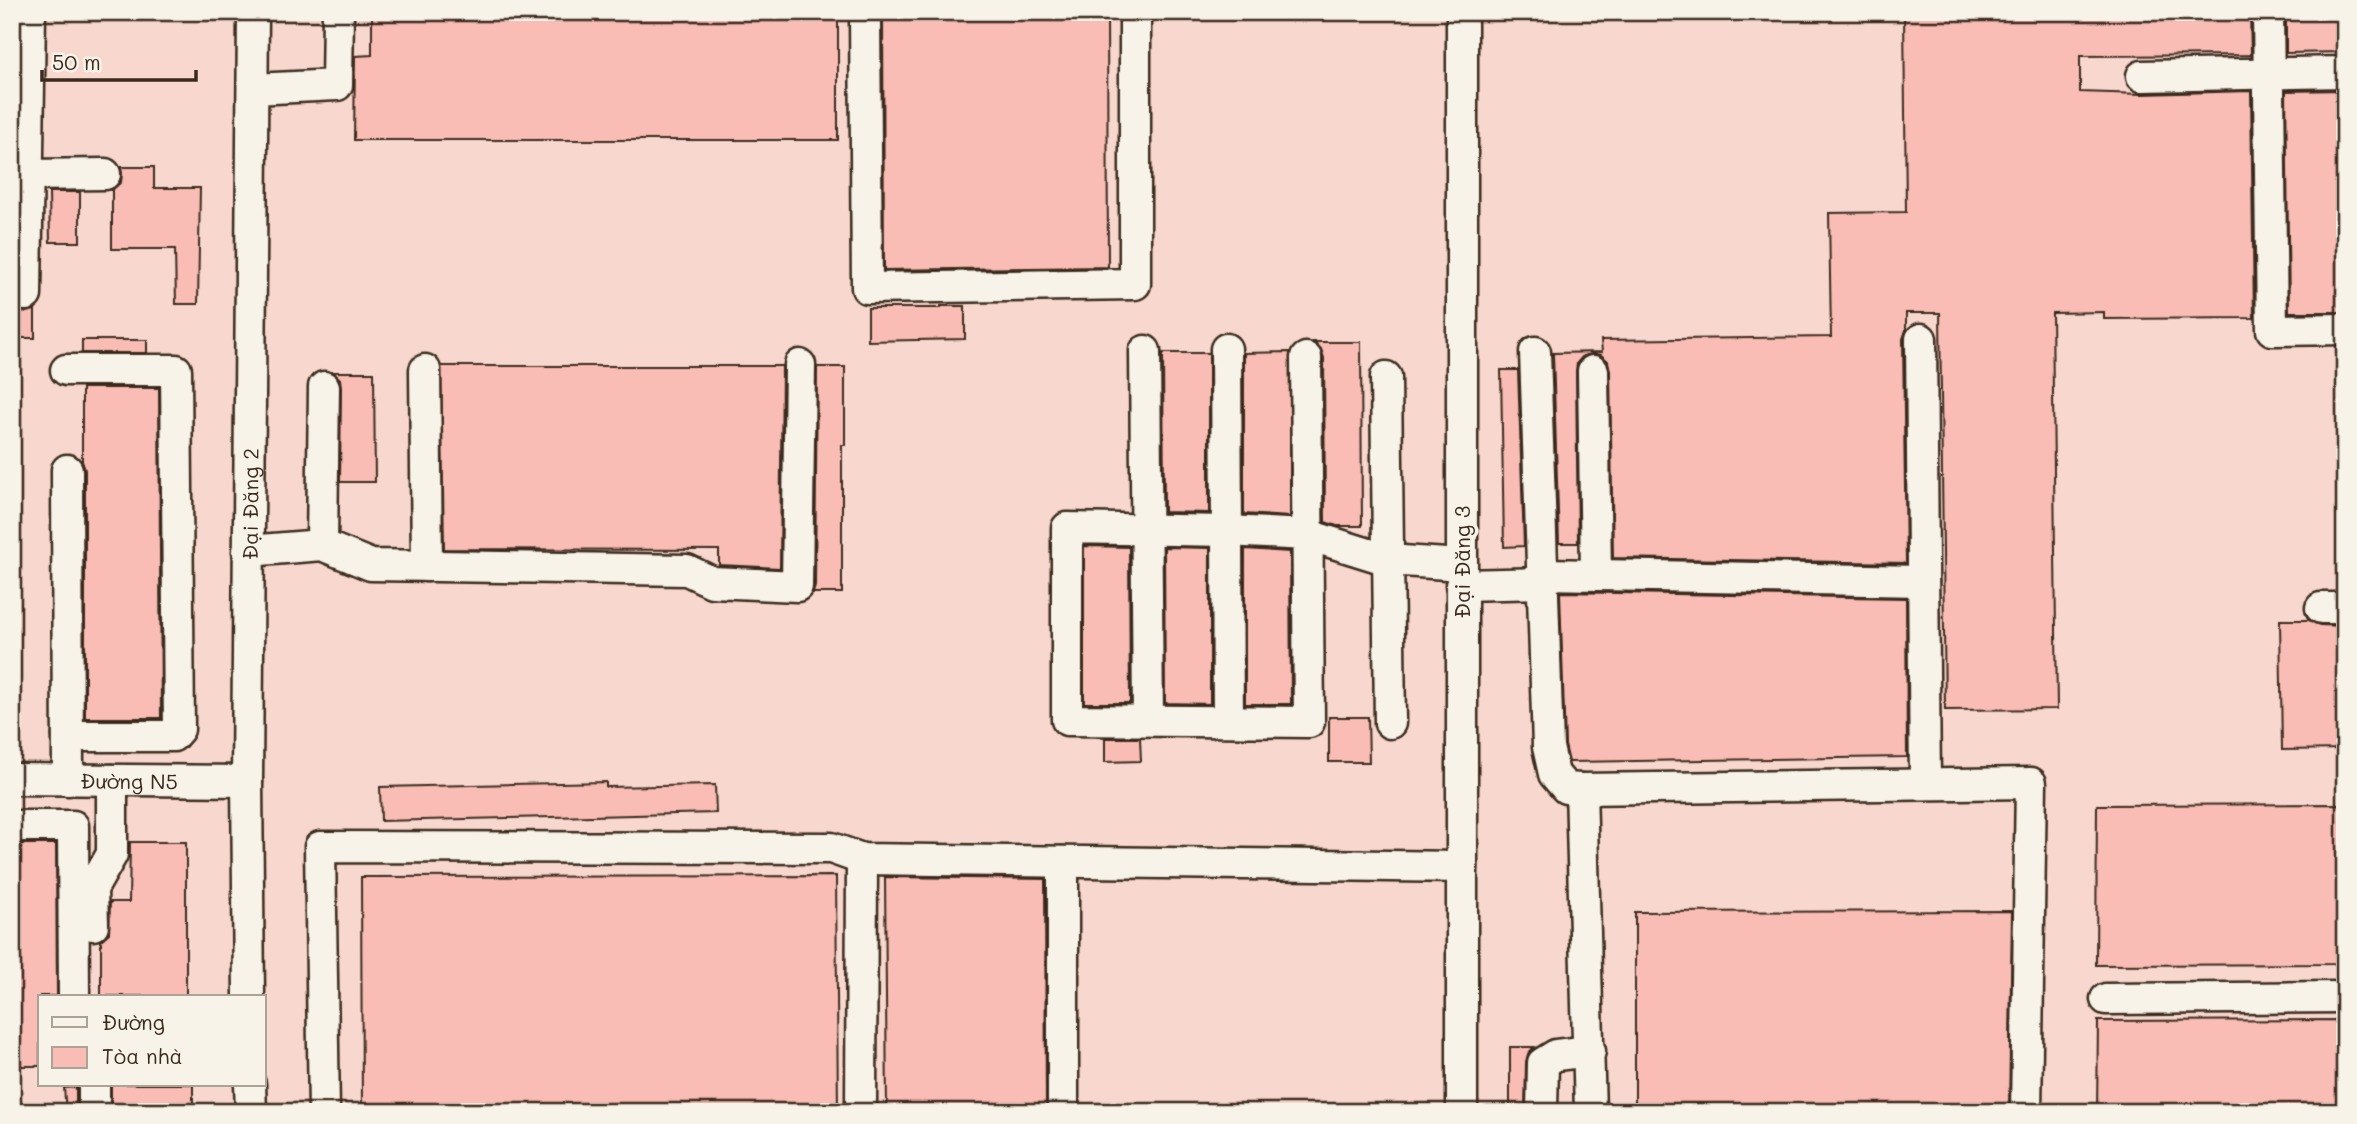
<svg xmlns="http://www.w3.org/2000/svg" width="2357" height="1124" font-family="Mali,sans-serif">
<style>
.built{fill:#f8d8ce;fill-rule:evenodd}
.building{fill:#f9bdb5;stroke:#3b2a1e;stroke-width:2}
.lines{fill:none;stroke-linecap:round;stroke-linejoin:round}
.minor-casing{stroke:#3b2a1e;stroke-width:35}
.minor{stroke:#f7f3e8;stroke-width:30}
.labels{text-anchor:middle;dominant-baseline:central;stroke-width:7;stroke-linejoin:round;paint-order:stroke}
.street-label{font-size:21px;fill:#3b2a1e;stroke:#f7f3e8}
</style>
<rect width="100%" height="100%" fill="#f8e3d9"/>
<filter id="ink" filterUnits="userSpaceOnUse"><feTurbulence type="fractalNoise" baseFrequency=".0143" numOctaves="2"/><feDisplacementMap in="SourceGraphic" scale="14" xChannelSelector="R" yChannelSelector="G"/><feConvolveMatrix kernelMatrix="1 2 1 2 8 2 1 2 1" color-interpolation-filters="sRGB"/></filter>
<g filter="url(#ink)">
<path class="built" d="M12,12h2333v1100h-2333zM40,996h224v88h-224z"/>
<path class="building" d="M372,12h466v128h-484l1,-84 17,-1z
M883,12h224l1,255 -224,3z
M1904,12h346l1,43 -171,1v36l62,2 109,-3 3,227 -150,1v-7l-52,1 5,396 -112,1 -5,-397h-34v17l-3,9 3,224 -293,-5 -3,-187 -2,-10 -7,-6 -8,-1 -10,2 -6,7 -1,8 2,172h-19l-6,-190 49,-1 -1,-12 230,-3 -2,-124 77,-1z
M2286,12h59v40l-59,1z
M2345,90v222h-56l-3,-221z
M121,167h33v21h46l-2,116h-22l-1,-55h-63v-59l9,-8 1,-8z
M49,192h31v50h-30z
M12,305l6,5 7,2 10,-2v28h-23z
M941,306h24v33l-97,2v-33h73z
M82,340h65v13h-65z
M1314,342h47l1,184h-25l-12,-4 -1,-164 -3,-9z
M1290,352v165l-46,-3v-161z
M1163,353h46v160l-45,-1z
M441,366h341l-2,202 -61,-3v-15l-275,-1z
M817,367h28v78h-3v148h-29l2,-7z
M1501,370h17l6,176 -20,1z
M333,372h41l1,110h-35l1,-95 -1,-8z
M82,388h77l2,330h-76v-248l-3,-9z
M1084,546l45,1 1,156h-46z
M1164,547l46,1v156l-45,-1z
M1245,549l45,3 1,152h-46z
M1560,592l346,6 1,159 -338,5 -4,-17z
M2280,620h29l11,5 25,1v123l-63,1z
M1329,717h39l1,45h-40z
M1105,738h35l1,23 -36,1z
M606,782v5l109,-2 1,28 -335,8 -1,-34z
M2345,804v160l-249,1 1,-160z
M130,842h56v154h-85v-56l8,-7 1,-31h19z
M12,844h44l1,152h-17v70h-28z
M836,876l2,236h-476l-1,-235z
M885,877l160,2 1,233h-159z
M2012,911l-3,201h-374v-200z
M2345,1020v92h-248l1,-91z
M1510,1047h24l-6,7 -2,8 -1,50h-15z
M111,1084h82v28h-82z
M76,1087v25h-10l-2,-24z"/>
<g class="lines">
<defs>
<g id="minor">
<path d="M865,12l2,276 268,-4v-272"/>
<path d="M1462,12v1100"/>
<path d="M2268,12l4,318 73,-1"/>
<path d="M2142,76l203,-4"/>
<path d="M253,89l84,-4 1,-73"/>
<path d="M28,175l77,-1"/>
<path d="M26,295l4,-283"/>
<path d="M1921,339l4,445"/>
<path d="M1226,349l2,371"/>
<path d="M1145,351l3,369"/>
<path d="M1535,352l13,395 6,27 12,14 15,1 450,-6 -5,329"/>
<path d="M1306,358l3,364 -242,-2v-192l160,3 81,4 80,25 73,5"/>
<path d="M66,370h110l3,359 -6,7h-105"/>
<path d="M425,370l2,196"/>
<path d="M1593,371l3,203"/>
<path d="M1386,377l4,346"/>
<path d="M67,470l1,310"/>
<path d="M322,545l2,-158"/>
<path d="M248,551l74,-6 49,20 316,5 25,12 85,4 3,-221"/>
<path d="M1543,574l380,7"/>
<path d="M1461,585l82,-2"/>
<path d="M2321,608h24"/>
<path id="s1" d="M12,779l235,2"/>
<path d="M1581,789l9,323"/>
<path d="M12,826h61l1,170"/>
<path d="M93,925l-1,-36 20,-35v-74"/>
<path id="s2" d="M249,996l-2,-215 6,-769"/>
<path d="M2106,999l239,-2"/>
<path d="M94,1084v28"/>
<path d="M250,1084l1,28"/>
<path d="M324,1112l-4,-265 511,1 31,11 600,8"/>
<path d="M861,1112l1,-253"/>
<path d="M1063,1112v-250"/>
<path d="M1542,1112l1,-49 13,-8 34,-4"/>
</g>
</defs>
<use href="#minor" class="minor-casing"/>
<use href="#minor" class="minor"/>
</g>
</g>
<g class="labels">
<g class="street-label">
<text stroke="none"><textPath href="#s2" startOffset="492">Đại Đăng 2</textPath></text>
<text transform="translate(1461 562) rotate(-90)">Đại Đăng 3</text>
<text stroke="none"><textPath href="#s1" startOffset="117">Đường N5</textPath></text>
</g>
</g>
<rect width="2357" height="1124" fill="none" stroke="#f7f3e8" stroke-width="42"/>
<rect x="21" y="21" width="2315" height="1082" fill="none" stroke="#3b2a1e" stroke-width="2.5" filter="url(#ink)"/>
<rect x="38" y="995" width="228" height="91" fill="#f7f3e8" stroke="#aca397" stroke-width="2"/>
<rect x="52" y="1017" width="35" height="10" fill="#f7f3e8" stroke="#aca397" stroke-width="2"/>
<text x="102" y="1030" font-size="21" fill="#3b2a1e">Đường</text>
<rect x="52" y="1047" width="35" height="21" fill="#f9bdb5" stroke="#aca397" stroke-width="2"/>
<text x="102" y="1064" font-size="21" fill="#3b2a1e">Tòa nhà</text>
<path d="M42 70v10h154v-10" fill="none" stroke="#3b2a1e" stroke-width="3.5"/>
<text x="52" y="70" font-size="21" fill="#3b2a1e" stroke="#f7f3e8" stroke-width="5" paint-order="stroke">50 m</text>
</svg>
